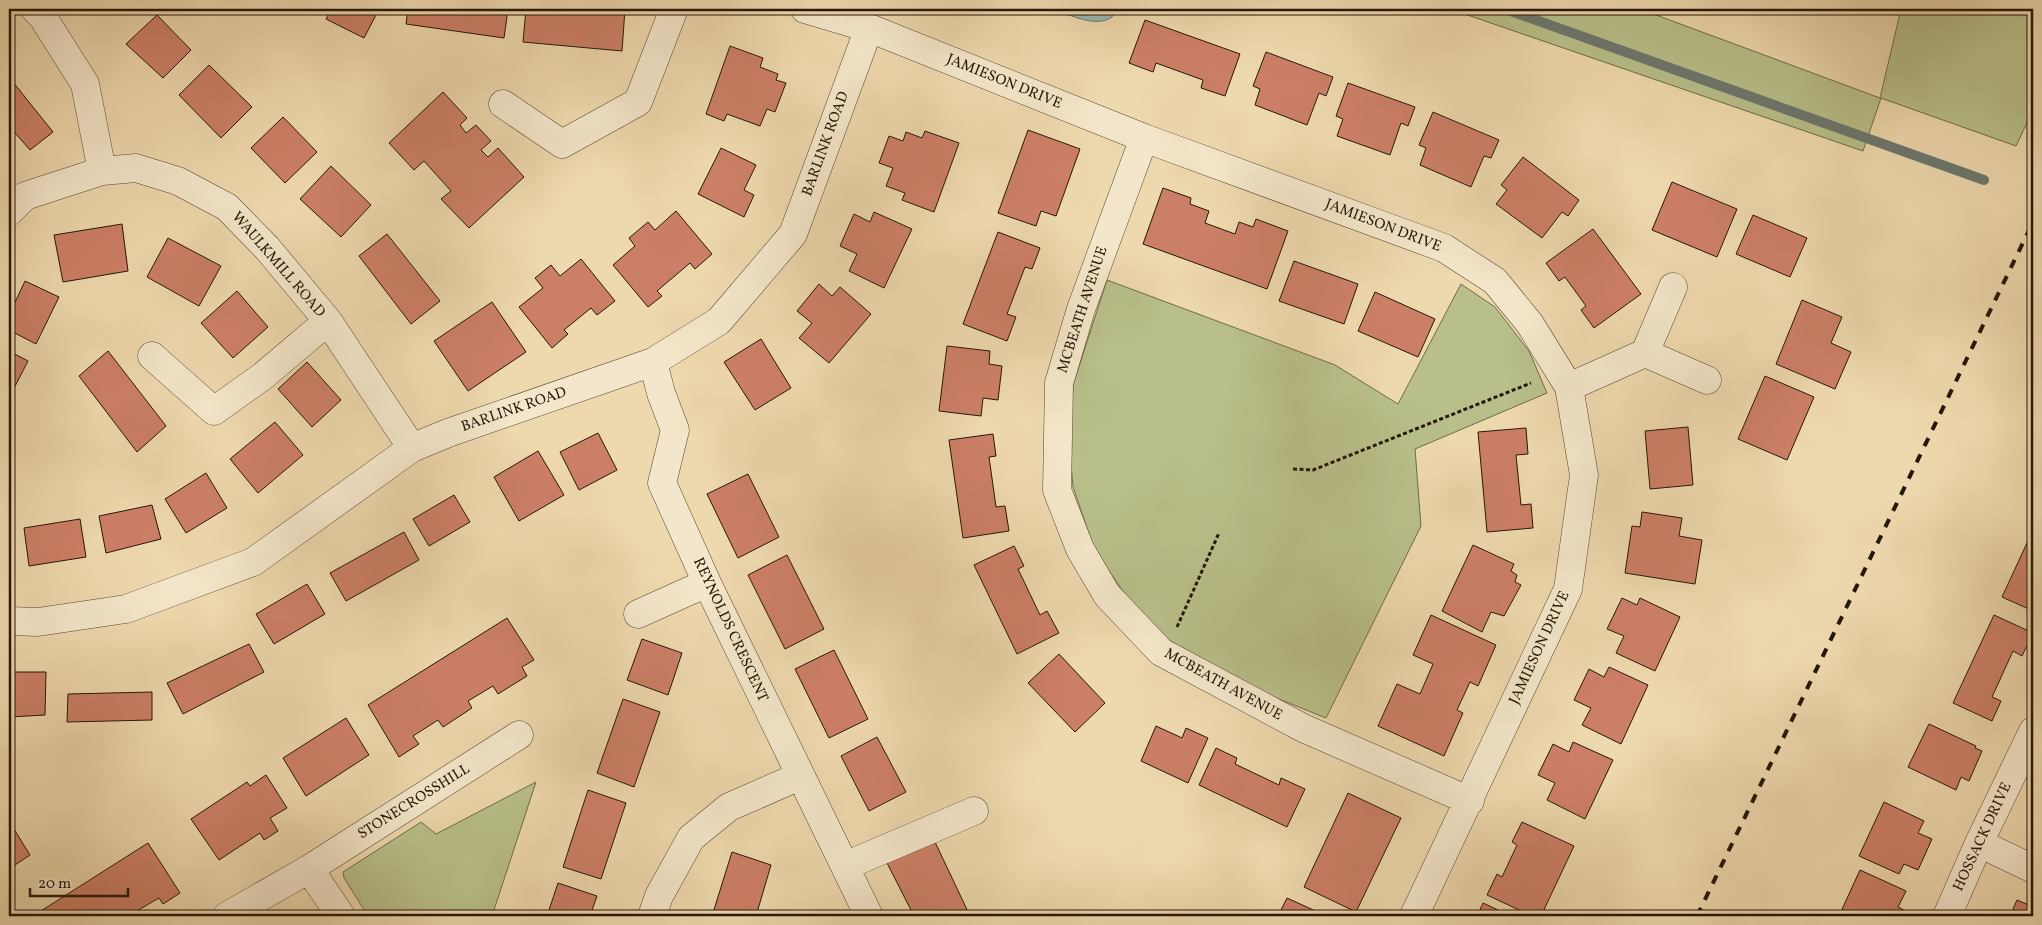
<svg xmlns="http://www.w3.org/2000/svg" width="2042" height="925" font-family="Vollkorn,serif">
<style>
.green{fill:#b8bf8a;stroke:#6e6b4a}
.water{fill:#9cb8b3;stroke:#6c786f}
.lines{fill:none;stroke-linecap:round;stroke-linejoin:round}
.stream{stroke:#6c786f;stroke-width:10}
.building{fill:#cc7f67;stroke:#251709}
.minor-casing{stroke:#574732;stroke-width:29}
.path{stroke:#251709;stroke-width:3;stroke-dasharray:4 2.5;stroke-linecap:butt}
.minor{stroke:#f4e6ca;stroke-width:28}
.rail{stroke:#251709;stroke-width:4;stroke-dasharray:9 9;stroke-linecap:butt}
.labels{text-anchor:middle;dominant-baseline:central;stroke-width:4;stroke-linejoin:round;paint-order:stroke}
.street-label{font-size:15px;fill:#251709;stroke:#f4e6ca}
</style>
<rect width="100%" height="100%" fill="#eed8ad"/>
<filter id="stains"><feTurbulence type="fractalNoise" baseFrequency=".004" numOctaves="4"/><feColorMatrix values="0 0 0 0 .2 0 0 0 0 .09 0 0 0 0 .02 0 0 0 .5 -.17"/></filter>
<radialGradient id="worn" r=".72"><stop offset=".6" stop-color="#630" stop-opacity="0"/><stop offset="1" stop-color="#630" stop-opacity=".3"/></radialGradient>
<path class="green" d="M1450,9h190l240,89 21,-89h132v101l-17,36 -135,-48 -18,53z
M1107,280l228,85 63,39 63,-120 34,23 34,44 18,42 -132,56 6,77 -95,192 -57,-23 -72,-37 -39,-25 -36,-43 -28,-42 -21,-61 -4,-48 4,-54z
M536,782l-44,134h-124l-24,-38 -1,-6 78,-50 15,12z"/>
<path class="water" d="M1055,9h63c-11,24 -47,7 -63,0z"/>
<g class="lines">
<path class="stream" d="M1505,9l479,171"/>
</g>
<path class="building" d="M331,9h48l-15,29 -38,-19z
M408,9h100l-4,29 -98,-14z
M526,9h27l50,5v-5h22l-3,42 -99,-9z
M157,15l34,35 -28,28 -37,-34z
M1145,20l95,34 -15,42 -24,-8 2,-8 -47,-17 -3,9 -24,-9z
M730,46l33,12 -3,9 18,7 -2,6 10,3 -11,29 -8,-3 -7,17 -33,-12 -3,7 -18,-7z
M1266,52l67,25 -7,19 -7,-3 -12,32 -52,-20 5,-16 -7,-3z
M209,65l43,42 -31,31 -42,-43z
M9,77l44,55 -23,18 -21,-24z
M1348,83l67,24 -7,19 -7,-3 -11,32 -53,-19 6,-17 -7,-3z
M443,92l24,26 -7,7 6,8 10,-8 15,16 -10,9 7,7 10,-9 26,29 -55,51 -28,-29 10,-8 -27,-30 -10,9 -25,-27z
M1433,112l66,28 -8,18 -7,-2 -13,31 -51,-22 6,-17 -7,-3z
M283,117l34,35 -32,31 -34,-35z
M1028,130l52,19 -24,67 -15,-5 -5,15 -38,-13z
M925,131l34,12 -25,69 -32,-12 3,-7 -19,-7 7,-18 -14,-5 10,-27 14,5 3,-9 16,6z
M721,148l35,17 -12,25 10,5 -10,22 -46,-23z
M1523,157l56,43 -11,16 -6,-4 -20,26 -46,-34 11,-14 -6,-5z
M331,166l40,39 -30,32 -41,-38z
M1672,182l65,27 -20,48 -65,-27z
M1163,188l28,10 -1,6 19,7 -4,12 30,11 4,-12 14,5 3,-8 32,12 -21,58 -124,-45z
M676,211l36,43 -17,15 -5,-6 -33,28 5,5 -14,11 -35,-42 22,-19 -6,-8 19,-16 7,8z
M874,212l38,17 -28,59 -35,-17 8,-17 -17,-8 14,-32 16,8z
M1753,215l54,23 -17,39 -54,-23z
M122,224l6,47 -65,11 -9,-47z
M1593,229l48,65 -47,34 -13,-18 5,-4 -21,-29 -6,4 -13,-18z
M998,232l42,16 -8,21 -7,-2 -18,47 9,3 -9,24 -44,-17z
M387,234l53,67 -29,23 -52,-68z
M168,238l53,28 -22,40 -52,-29z
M581,259l34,42 -18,14 -6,-7 -27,22 4,4 -16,14 -33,-41 24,-19 -8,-10 11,-9 5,-4 9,11z
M1294,261l64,23 -14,40 -65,-23z
M25,281l34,16 -23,47 -27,-14v-15z
M819,284l13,12 8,-9 31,27 -42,49 -30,-25 13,-15 -15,-12z
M237,291l31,36 -35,31 -32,-35z
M1375,292l60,27 -17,38 -60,-26z
M1802,300l40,17 -11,26 20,9 -16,37 -59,-25z
M492,302l34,50 -58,39 -34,-50z
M761,339l30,49 -36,22 -31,-48z
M947,346l43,5 -1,13 13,2 -4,34 -15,-2 -2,18 -42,-5z
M9,351l19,10 -19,37z
M108,351l58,75 -29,26 -58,-76z
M307,362l34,38 -29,27 -34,-38z
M1765,376l49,21 -27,63 -49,-21z
M275,422l28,33 -45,38 -28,-34z
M1688,427l5,58 -43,4 -5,-58z
M1526,428l2,26 -12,1 5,50 10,-1 2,24 -46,4 -9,-100z
M598,433l19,37 -38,20 -19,-38z
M993,434l3,22 -7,1 7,50 9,-1 4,25 -46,7 -14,-98z
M538,451l26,44 -45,26 -25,-44z
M206,473l21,35 -41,25 -21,-34z
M748,474l31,63 -41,21 -31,-64z
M454,495l16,27 -41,24 -16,-27z
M152,505l9,34 -55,14 -7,-37z
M1642,512l40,6 -3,18 23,4 -7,44 -70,-11 7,-47 8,1z
M80,519l6,38 -57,9 -5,-38z
M2033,530v81l-31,-14z
M404,532l15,28 -73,41 -16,-28z
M1473,545l41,19 -3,7 6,4 -2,7 6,3 -17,31 -13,-4 -9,20 -40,-21z
M1014,546l10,20 -6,3 22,46 7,-4 12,22 -42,21 -43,-89z
M787,555l37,74 -39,20 -37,-74z
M307,584l18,30 -51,30 -18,-30z
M1622,598l15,7 3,-7 40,19 -25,54 -39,-18 8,-17 -17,-7z
M1431,615l65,30 -18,41 -8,-4 -13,28 6,3 -19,43 -66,-30 19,-42 23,10 13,-30 -20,-9z
M1994,615l39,18 -11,23 -9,-5 -21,46 9,4 -9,20 -39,-18z
M507,618l27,42 -12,7 5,9 -29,18 -5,-8 -25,15 4,7 -29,19 -5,-7 -25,16 6,8 -20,13 -31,-52z
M642,639l40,14 -14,42 -41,-15z
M249,644l15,28 -81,42 -16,-31z
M834,650l34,69 -39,19 -34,-69z
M1059,654l46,49 -30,29 -47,-49z
M1609,667l39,18 -27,59 -39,-19 9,-17 -17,-8 15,-31 15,8z
M9,672h37l-1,43 -36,2z
M152,692v28l-85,2 1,-28z
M623,699l37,13 -26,75 -37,-14z
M346,718l23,37 -63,41 -23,-38z
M1929,724l47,22 -1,2 7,3 -13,30 -8,-4 -5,13 -48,-23z
M1156,726l26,12 4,-10 22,10 -20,45 -47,-22z
M877,737l29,55 -37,19 -28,-55z
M1573,742l40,18 -28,59 -38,-19 8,-17 -17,-8 15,-31 16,8z
M1216,748l21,10 -2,6 44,21 2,-7 24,11 -18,38 -88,-42z
M266,775l21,33 -17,10 8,13 -14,9 -4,-7 -41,27 -28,-41 56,-37 3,4z
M588,790l38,13 -25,76 -38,-12z
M1348,793l53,25 -45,94 -52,-25z
M1884,802l40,19 -6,12 14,6 -14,31 -14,-6 -5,10 -40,-18z
M9,821l21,34 -21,14z
M1522,822l52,24 -33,70h-9l-45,-21 10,-21 5,3 15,-32 -5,-3z
M935,842l35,74h-56l-27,-53z
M148,843l32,50 -17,11 -4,-6 -24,14 3,4h-105z
M732,852l39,13 -15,51h-44z
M1860,870l46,21 -8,16 11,6 -2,3h-68z
M558,883l39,13 -7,20h-43z
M1287,898l33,15 -2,3h-40z
M2017,900l16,7v9h-23z
M1483,903l28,13h-34z"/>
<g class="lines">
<defs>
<path id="minor" d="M35,9l7,7 43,68 17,87
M805,9l64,19 275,110 300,110 51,33 35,43 39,63 15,88 -16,114 -154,327
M503,104l59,40 76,-42 36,-93
M1144,138l-63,171 -22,74 -2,107 23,59 27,46 54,57 142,76 167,73
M9,212l16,-16 77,-25 34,-3 42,13 49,26 40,41 61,73 84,127
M1645,353l28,-66
M152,356l62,55 49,-35 65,-55
M653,362l8,31 14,37 -13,53 45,100 162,333
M1569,387l76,-34 62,27
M638,614l69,-31
M9,621l29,1 88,-13 127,-47 159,-114 36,-15 205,-71 66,-41 74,-87 76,-206
M1979,843l54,26
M845,866l129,-55
M309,869l32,47
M227,916l82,-47 210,-134
M652,916l7,-20 32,-58 38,-31 71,-31
M1947,916l32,-73 54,-112"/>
</defs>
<use href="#minor" class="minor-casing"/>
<path class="path" d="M1293,469l20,1 218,-87
M1177,627l42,-94"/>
<use href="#minor" class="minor"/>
<path class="rail" d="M1697,916l336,-694"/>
</g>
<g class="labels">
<g class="street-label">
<text transform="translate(1004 82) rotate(22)">JAMIESON DRIVE</text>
<text transform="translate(826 144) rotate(-70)">BARLINK ROAD</text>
<text transform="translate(1383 226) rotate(21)">JAMIESON DRIVE</text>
<text transform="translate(278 265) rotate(49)">WAULKMILL ROAD</text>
<text transform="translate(1083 310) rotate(-72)">MCBEATH AVENUE</text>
<text transform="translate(514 410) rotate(-19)">BARLINK ROAD</text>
<text transform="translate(730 630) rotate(65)">REYNOLDS CRESCENT</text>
<text transform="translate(1540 648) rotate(-65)">JAMIESON DRIVE</text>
<text transform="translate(1223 685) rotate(29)">MCBEATH AVENUE</text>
<text transform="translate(414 802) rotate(-32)">STONECROSSHILL</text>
<text transform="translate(1983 837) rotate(-65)">HOSSACK DRIVE</text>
</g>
</g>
<rect width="2042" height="925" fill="none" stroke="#eed8ad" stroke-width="30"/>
<rect x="10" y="10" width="2022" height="905" fill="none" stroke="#251709" stroke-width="2.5"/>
<rect x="15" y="15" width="2012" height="895" fill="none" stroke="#251709"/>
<path d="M30 888v8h98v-8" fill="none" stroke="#251709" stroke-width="2.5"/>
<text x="38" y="888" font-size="15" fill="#251709" stroke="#f4e6ca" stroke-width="4" paint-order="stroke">20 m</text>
<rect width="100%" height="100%" filter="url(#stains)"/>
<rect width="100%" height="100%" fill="url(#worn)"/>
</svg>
